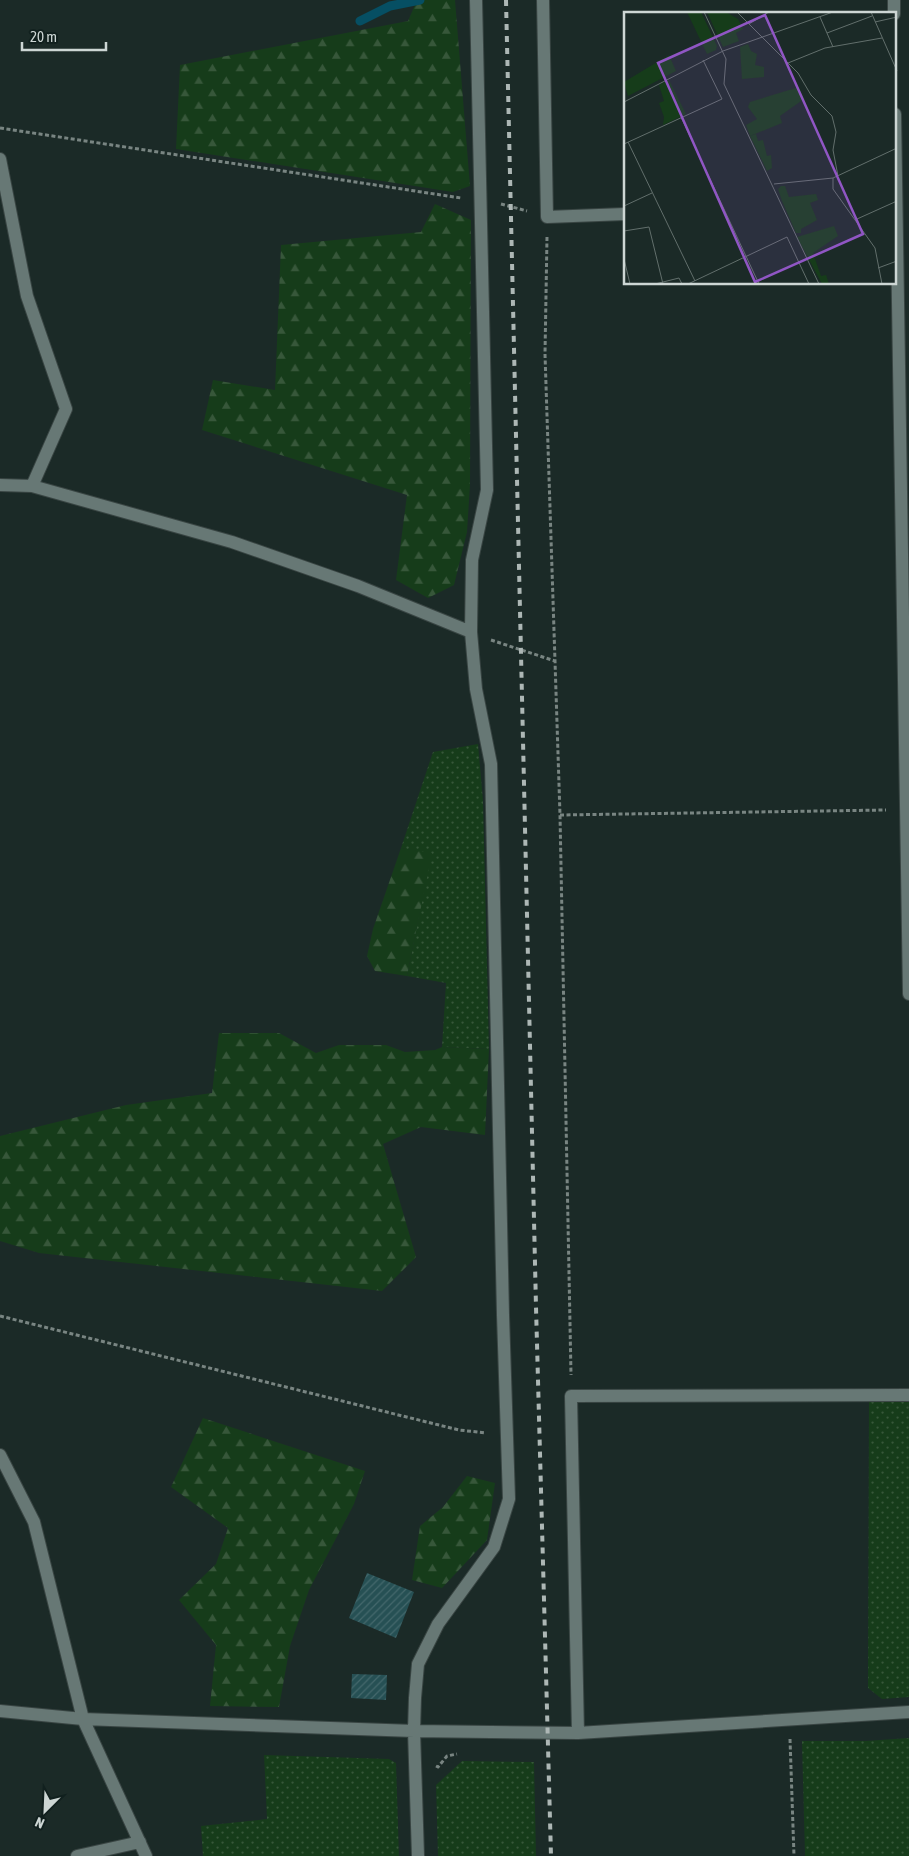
<svg xmlns="http://www.w3.org/2000/svg" width="909" height="1856" font-family="'Asap Condensed',sans-serif">
<style>
.grass{fill:url(#grass-dots)}
.forest{fill:url(#forest-firs)}
.lines{fill:none;stroke-linecap:round;stroke-linejoin:round}
.stream{stroke:#064f63;stroke-width:9}
.building{fill:url(#building-hatch)}
.minor-casing{stroke:#394543;stroke-width:14}
.path{stroke:#798582;stroke-width:3;stroke-dasharray:4 2.5;stroke-linecap:butt}
.minor{stroke:#677875;stroke-width:12}
.rail{stroke:#adb7b5;stroke-width:4;stroke-dasharray:6 6;stroke-linecap:butt}
.inset-road{fill:none;stroke:#626f6c;stroke-width:1}
.view{fill:#9056c4;fill-opacity:0.15;stroke:#9056c4;stroke-width:2.5}
.inset-edge{fill:none;stroke:#cdd6d4;stroke-width:2.5}
</style>
<defs>
<pattern id="grass-dots" width="8" height="8" patternUnits="userSpaceOnUse" patternTransform="scale(1.25)"><rect width="8" height="8" fill="#163c1a"/><path d="M2 2h.1M6 6h.1" fill="none" stroke="#37573a" stroke-width="1.8" stroke-linecap="round"/></pattern>
<pattern id="forest-firs" width="22" height="20" patternUnits="userSpaceOnUse" patternTransform="scale(1.25)"><rect width="22" height="20" fill="#163c1a"/><path d="M5 1l3.5 6h-7zM16 11l3.5 6h-7z" fill="#37573a"/></pattern>
<pattern id="building-hatch" width="6" height="6" patternUnits="userSpaceOnUse" patternTransform="scale(1.25)"><rect width="6" height="6" fill="#265054"/><path d="M-1 1l2-2M0 6l6-6M5 7l2-2" fill="none" stroke="#44686c"/></pattern>
</defs>
<rect width="100%" height="100%" fill="#1b2a27"/>
<path class="grass" d="M478,744l5,57 6,248 -47,-2 4,-64 -39,-7 24,-122 -30,-6 32,-96z
M909,1401v296l-27,2 -14,-11 1,-286z
M909,1738v118h-104l-3,-115h64z
M264,1755l125,4 7,4 3,93h-196l-2,-30 66,-7z
M462,1761l72,1 2,94h-98l-2,-71z"/>
<path class="forest" d="M417,0h38l15,186 -17,6 -277,-43 4,-84 228,-44z
M435,204l36,16 -1,265 -3,47 -13,53 -26,13 -32,-18 11,-85 -205,-65 11,-50 62,10 6,-145 140,-13z
M401,848l31,5 -25,123 -32,-5 -8,-15 6,-27z
M219,1033h60l37,20 23,-8h47l19,7 30,-2 7,-3 47,2 -4,86 -64,-8 -38,17 33,113 -34,34 -343,-38 -39,-12v-105l126,-31 86,-12z
M203,1418l162,53 -11,33 -45,86 -19,56 -11,61 -69,-1 6,-61 -37,-45 37,-36 12,-36 -57,-41z
M467,1476l28,7 -8,57 -45,48 -30,-8 8,-54 23,-19z"/>
<g class="lines">
<path class="stream" d="M360,21l30,-15 30,-6"/>
</g>
<path class="building" d="M367,1573l47,19 -18,46 -47,-20z
M352,1674l35,1 -1,25 -35,-2z"/>
<g class="lines">
<defs>
<path id="minor" d="M543,0l4,217 78,-3
M894,0v14
M895,114l14,880
M0,159l27,137 39,113 -34,77
M0,485l32,1 200,56 126,44 113,46
M0,1455l34,67 49,197 63,137
M0,1711l83,8 331,12 164,2 331,-21
M578,1733l-7,-337 338,-1
M77,1856l63,-14
M418,1856l-4,-125 1,-33 3,-34 20,-40 56,-77 15,-48 -6,-184 -12,-551 -15,-75 -5,-57 1,-72 15,-70 -11,-490"/>
</defs>
<use href="#minor" class="minor-casing"/>
<path class="path" d="M0,128l461,70
M501,204l26,7
M547,237l-2,117 15,461 11,560
M491,640l64,21
M560,815l326,-5
M0,1316l459,114 27,3
M790,1739l4,117
M436,1766l2,1 9,-11 10,-2"/>
<use href="#minor" class="minor"/>
<path class="rail" d="M506,0l30,1307 15,549"/>
</g>
<g transform="translate(624 12)">
<rect width="272" height="272" fill="#1b2a27"/>
<path d="M63,0h14l16,34 -1,4 -9,4zM83,0h19l12,7 5,10 -7,4 3,8 -16,6zM45,43l7,16 -48,25 -4,-14zM45,68l17,34 -23,11 1,-8 -5,-14 5,-2 -5,-16zM132,122l2,7 5,-1 4,16 4,-1 1,13 -5,3 -17,-35z" fill="#163c1a"/>
<path d="M124,32l3,7 6,3 -2,11 9,2v10l-22,2 -2,-32zM175,75l5,12 -24,17 2,7 -32,13 -4,-11 11,-6 -9,-12 2,-5zM157,174h4l4,11 27,-3 2,6 -8,3 7,17 -16,9v4h-5l-14,-32 -4,-12zM210,214l4,10 -25,17 8,23 5,-1 3,9h-7l-25,-47z" fill="#163c1a"/>
<path class="inset-road" d="M80,0l22,47 -2,25 95,200M113,0l61,61 13,22 21,21 4,16 -3,18 5,26M247,0l26,59M196,5l13,30M251,10l22,-5M125,12l20,-12M203,21l45,-17M164,51l37,-15 57,-10M0,90l99,-51 110,-39M57,105l78,167M4,130l67,139M0,132l98,-45 -19,-39M209,166v11l42,59 7,36M150,172l59,-6 64,-30M0,194l28,-13M233,207l40,-18M0,219l25,-4 14,57M0,247l6,25M254,256l19,-7M31,272l24,-6 3,6M64,272l99,-47 22,47"/>
<path class="view" d="M141,3l98,219 -108,48 -97,-219z"/>
<rect width="272" height="272" class="inset-edge"/>
</g>
<g transform="translate(45 1811) rotate(204)" stroke="#11201e" stroke-width="4" paint-order="stroke">
<path d="M0-4L9 19L0 12L-9 19Z" fill="#cdd6d4"/>
<text y="-8" font-size="14" font-weight="bold" text-anchor="middle" fill="#cdd6d4">N</text>
</g>
<path d="M22 42v8h84v-8" fill="none" stroke="#cdd6d4" stroke-width="2.5"/>
<text x="30" y="42" font-size="15" fill="#cdd6d4" stroke="#11201e" stroke-width="4" paint-order="stroke">20 m</text>
</svg>
